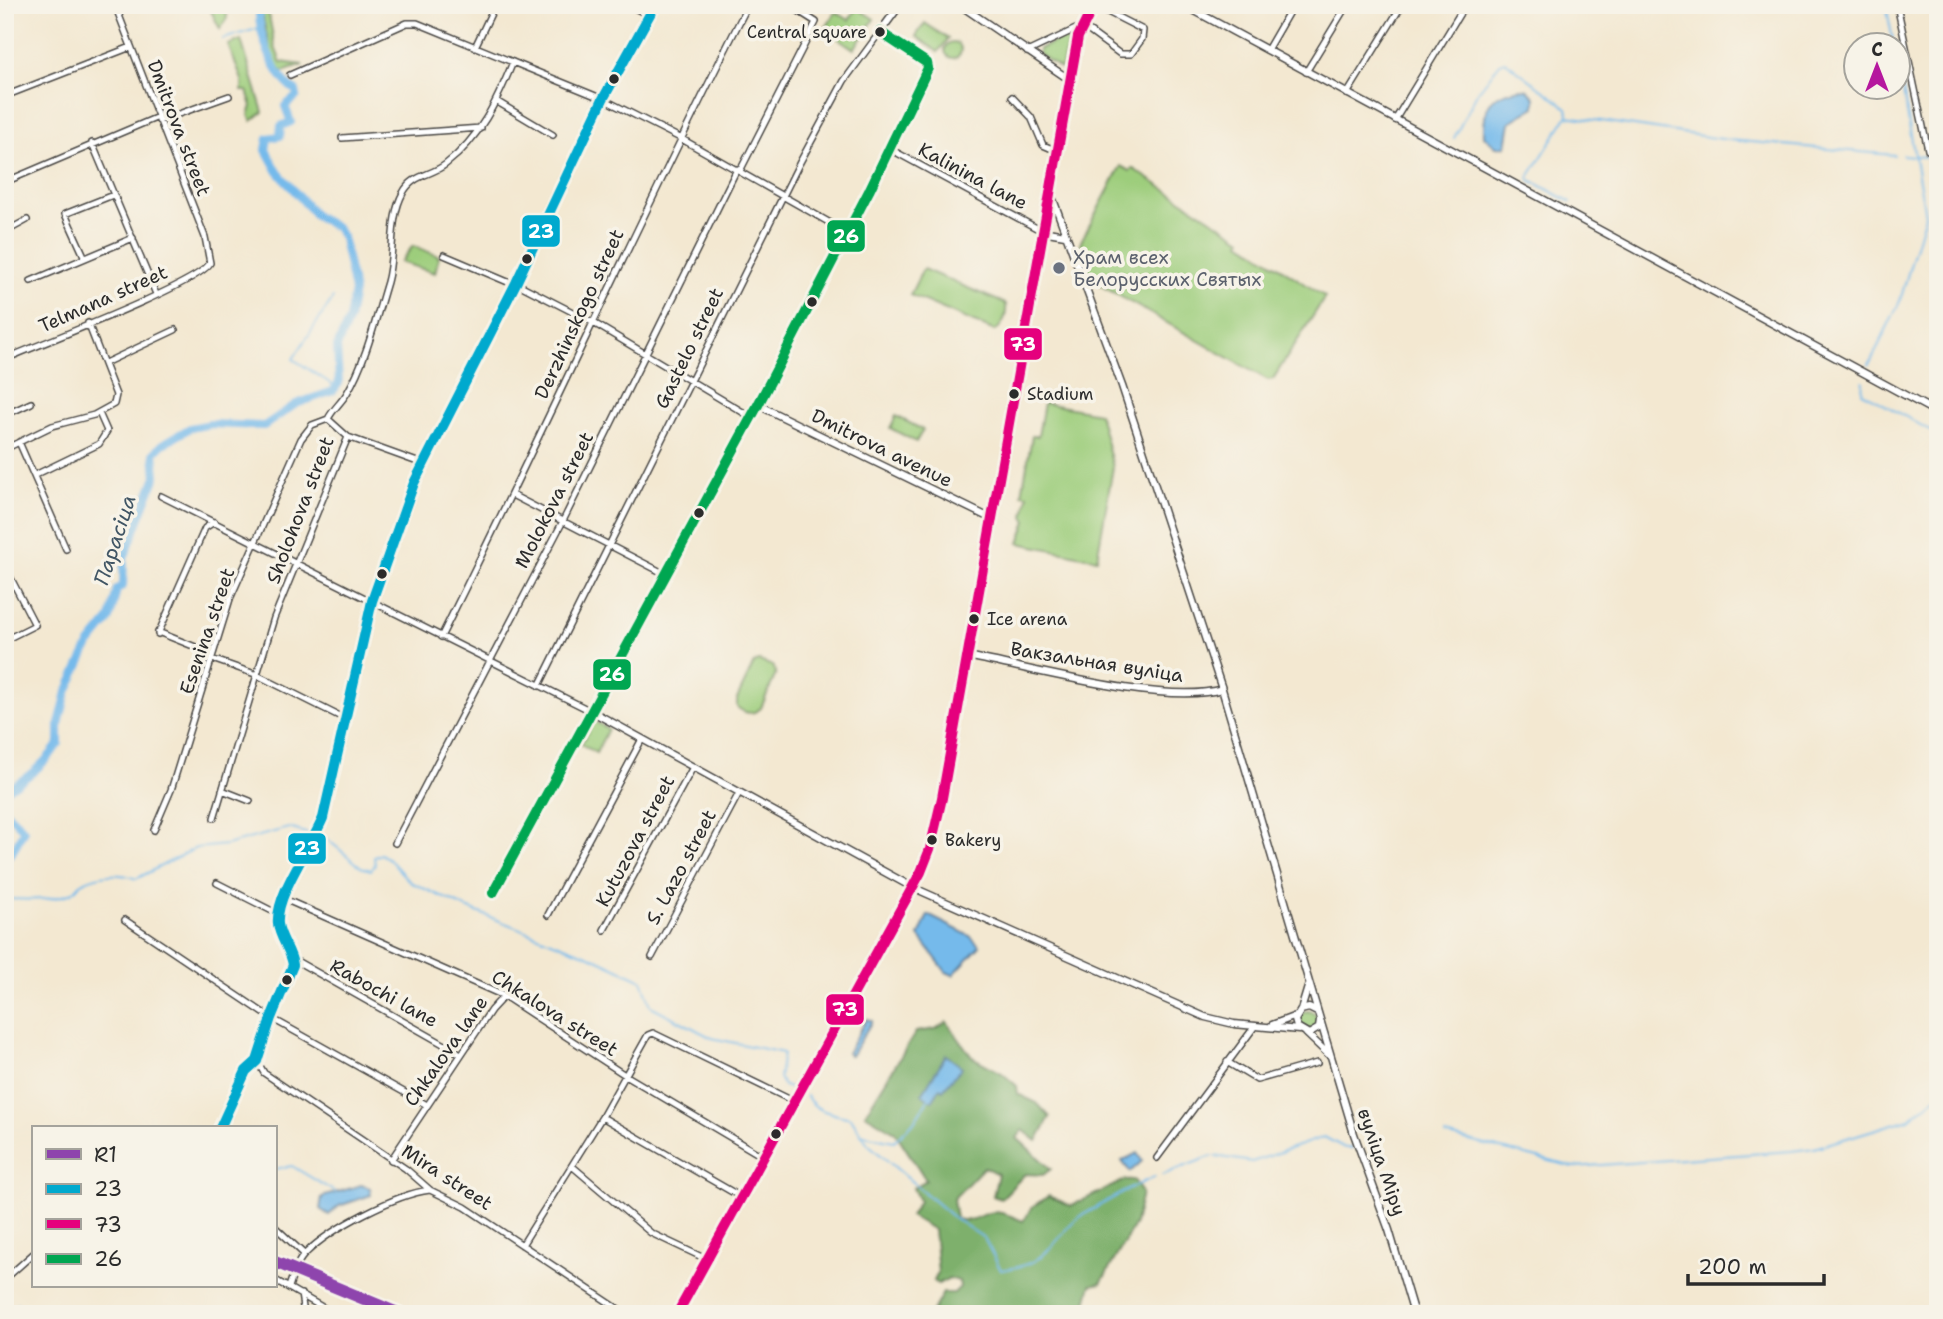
<svg xmlns="http://www.w3.org/2000/svg" width="1943" height="1319" font-family="'Shantell Sans',sans-serif">
<style>
.green{fill:#9dcd7c;stroke:#647c54;stroke-width:2}
.forest{fill:#7eb06c;stroke:#546e4c;stroke-width:2}
.water{fill:#75baeb;stroke:#50728b;stroke-width:2}
.lines{fill:none;stroke-linecap:round;stroke-linejoin:round}
.stream{stroke:#75baeb;stroke-width:2}
.river{stroke:#75baeb;stroke-width:8}
.minor-casing{stroke:#494744;stroke-width:8}
.major-casing{stroke:#494744;stroke-width:9}
.minor{stroke:#fff;stroke-width:5}
.major{stroke:#fff;stroke-width:6}
.bus-1-casing{stroke:#f7f3e8;stroke-width:16}
.bus-2-casing{stroke:#f7f3e8;stroke-width:16}
.bus-3-casing{stroke:#f7f3e8;stroke-width:16}
.bus-1{stroke:#00a9ce;stroke-width:10}
.bus-2{stroke:#e5007d;stroke-width:10}
.bus-3{stroke:#00a651;stroke-width:10}
.rail-1-casing{stroke:#f7f3e8;stroke-width:18}
.rail-1{stroke:#8e44ad;stroke-width:12}
.bus-dot{fill:#2b2b2b;stroke:#f7f3e8;stroke-width:2.5}
.worship-dot{fill:#6b7280;stroke:#f7f3e8;stroke-width:2.5}
.labels{text-anchor:middle;dominant-baseline:central;stroke-width:7;stroke-linejoin:round;paint-order:stroke}
.bus-label{font-size:17px;fill:#2b2b2b;stroke:#f7f3e8;text-anchor:start}
.street-label{font-size:19px;fill:#2b2b2b;stroke:#f7f3e8}
.worship-label{font-size:19px;fill:#5b616d;stroke:#f7f3e8;text-anchor:start}
.water-label{font-size:21px;font-style:italic;fill:#415665;stroke:#f7f3e8}
.line-badge{stroke:#f7f3e8;stroke-width:2.5}
.badge-label{font-size:19px;text-anchor:middle;font-weight:bold;fill:#fff}
</style>
<rect width="100%" height="100%" fill="#f7f3e8"/>
<filter id="ink" filterUnits="userSpaceOnUse"><feTurbulence type="fractalNoise" baseFrequency=".0143" numOctaves="2"/><feDisplacementMap in="SourceGraphic" scale="14" xChannelSelector="R" yChannelSelector="G"/><feConvolveMatrix kernelMatrix="1 2 1 2 8 2 1 2 1" color-interpolation-filters="sRGB"/></filter>
<filter id="wash" filterUnits="userSpaceOnUse"><feTurbulence type="fractalNoise" baseFrequency=".00686" numOctaves="4" result="noise"/><feDisplacementMap in="SourceGraphic" scale="28" xChannelSelector="R" yChannelSelector="G"/><feGaussianBlur stdDeviation="1.57" result="paint"/><feColorMatrix in="noise" values="0 0 0 0 0 0 0 0 0 0 0 0 0 0 0 0 0 1.4 0 .05"/><feComposite in="paint" operator="in"/></filter>
<g filter="url(#wash)">
<rect width="100%" height="100%" fill="#f3e8d1"/>
<path class="green" d="M208,5h18l1,13 -7,11z
M260,5h7l8,42 6,15 22,3 -21,7 -9,-10z
M857,8l17,11 -20,30 -29,-20 11,-17 13,8z
M925,23l23,16 -10,13 -22,-16z
M1067,36l2,2 -8,31 -22,-15v-5z
M241,40l22,72 -11,9 -3,-6 3,-9 -5,-15h-5v-11l-14,-35z
M945 50a8 8 0 1 1 16 0a8 8 0 1 1-16 0Z
M1121,166l9,5 2,-3 110,71 -1,3 84,55 -52,82 -5,1 -175,-99 -13,-38z
M413,246l26,10 -4,17 -35,-11z
M923,269l83,35c1,10 -2,21 -11,27l-85,-36z
M1044,403l55,10 14,54 -16,92 -78,-16 8,-22 -3,-5 4,-21 -6,-1 10,-58h6z
M896,416l27,14 -7,12 -26,-14z
M759,661l14,5 3,8 -15,34c-8,7 -16,6 -24,-1v-8l17,-36z
M594,721l14,8 -12,24 -15,-9z
M1298 1021a10 10 0 1 1 20 0a10 10 0 1 1-20 0Z"/>
<path class="forest" d="M947,1022l25,35 30,16 15,13 1,8 19,9 13,14 -13,24 -14,-11 -6,8 34,31 -8,6 -18,-1 -24,25 -8,-3 5,-22 -14,-7 -31,32 3,20c19,4 17,-2 33,-6 12,-3 23,4 34,8l10,-15 16,-10 22,10 54,-26h9l8,13 -7,31 -34,59 -10,2 -8,29h-152l12,-21h11l6,-6 -1,-6 -10,-3 -11,6 -4,-3 4,-8 -4,-43 -24,-14 9,-15 -6,-13 13,-8 -31,-48 -30,-18 51,-82 19,-3z"/>
<path class="water" d="M1521,89l7,1 7,8v9l-25,15 -4,24 -10,1 -12,-11c-1,-31 5,-42 37,-47z
M928,915l42,21 10,10 -27,29 -7,-3 -27,-36z
M867,1019l5,2 -21,35 -4,-3z
M946,1055l16,12 -19,23 -3,-2 -8,13 -10,-7z
M1137,1153l5,8 -12,11 -8,-11z
M361,1185l9,3 1,7 -32,11 -10,9 -9,-6 2,-12z"/>
<g class="lines">
<path class="stream" d="M1886,5l8,41
M223,39l40,-12
M1454,138l23,-45 23,-30 5,-2 62,47 1,6
M1903,155l35,3
M1571,202l-41,-22 -1,-3 38,-61 162,24 165,15
M333,298l-40,61 43,28
M1869,365l31,-64 25,-86 -27,-153
M1863,381l-1,11 76,43
M5,899c22,0 45,3 66,-6 5,-2 7,-8 12,-11 16,-8 38,-10 53,-3l60,-31 30,-3 63,-17 39,12 33,27 10,3 4,-5 -1,-8 7,-3 8,5 21,23 54,25 126,49 52,24 9,26 61,32 71,15 -4,25 5,8 12,4
M807,1096c7,16 28,18 44,22l17,26 86,74 30,20 17,32c30,-4 39,-9 59,-33 6,-6 11,-15 18,-19 26,-15 50,-30 77,-41
M860,1134l34,7 19,-18 16,-25
M1445,1135l129,32 217,-16 23,-3 95,-29 29,-23
M1215,1156l37,6 72,-25 21,11h7
M275,1169l17,-3 43,26
M1162,1175l50,-19
M17,1303l1,11"/>
<path class="river" d="M5,790c22,-11 41,-27 54,-47v-19l8,-32 22,-47 21,-26 7,-30 6,-3 1,-28 32,-82 -2,-23 9,-9 27,-16 21,-4 53,2 32,-22 37,-13 6,-8 -2,-36 12,-28 5,-28 -11,-53 -6,-10 -21,-12 -38,-44 -12,-22 2,-12 12,-2 1,-10 10,-4 -6,-16 12,-10 -1,-5c-23,-14 -39,-61 -37,-86
M5,810l19,20 -12,23 -7,4"/>
</g>
</g>
<g filter="url(#ink)">
<g class="lines">
<defs>
<path id="minor" d="M629,5l21,11
M1897,5l31,145
M475,47l20,-42
M1267,50l26,-45
M1027,52l55,-26 38,28h11l11,-15 1,-9 -49,-25
M1306,72l41,-67
M290,75l117,-52h10l186,76 77,39 168,95
M1347,94l55,-89
M5,96l126,-49
M1012,97l19,20 12,28 14,6
M496,101l57,34
M1395,120l70,-115
M159,121l70,-25
M342,138l139,-10
M92,143l64,151
M890,149l152,82
M740,171l76,-149 -27,-17
M5,182l153,-65
M5,232l22,-12
M444,255l71,30
M85,258l-20,-44 48,-19
M31,281l102,-43
M516,283l76,39 159,95
M5,359c32,-14 194,-75 205,-96l-5,-26 -90,-232
M105,363l70,-33
M5,415l26,-12
M328,419c5,-10 13,-16 19,-26 19,-32 29,-75 40,-111 8,-28 2,-64 16,-89 10,-19 28,-17 43,-29 34,-26 51,-63 67,-102
M328,419l20,18 75,27
M19,442l47,107
M5,449l47,-23 42,-11 20,-11 2,-9 -28,-72
M35,475l64,-31 8,-13 -8,-18
M512,495l155,80
M161,496l432,216 -100,181
M5,567l30,58 -30,15
M158,632l55,22
M158,634l47,-106 9,-6
M441,637c105,-209 200,-423 307,-632
M212,659l43,15 88,44
M539,686l260,-522 45,-83 36,-49
M222,790l28,11
M214,818l60,-200 74,-181
M154,830l17,-40 59,-191 71,-160 11,-14 16,-6
M395,843l167,-320 175,-354
M217,883l61,31
M282,898l222,98 121,79 137,81
M548,915l94,-176
M125,920l146,98 156,87
M604,930l89,-163
M652,957l87,-164
M293,959l168,95
M257,1061l7,12 142,96 24,21 35,17 161,107
M1227,1062l30,18 60,-17
M602,1117l139,80
M220,1128l26,-57 11,-10 14,-43 22,-53c-2,-15 -13,-26 -15,-41 -3,-29 33,-77 45,-106l49,-217 42,-118 102,-200 87,-184 52,-94
M1157,1158l98,-132
M391,1160l100,-150 13,-14
M572,1166l79,67 55,26
M275,1227l29,27
M522,1245l80,-128 46,-82 5,-2 140,68
M5,1279l28,-25
M275,1280l59,34
M289,1287c4,-12 8,-26 17,-34 25,-25 90,-59 124,-63
M301,1294l3,20"/>
<path id="major" d="M900,5l-20,27 47,31 1,5 -80,165 -255,479 319,175 293,130 29,7 65,6
M960,5l110,75
M1184,5l754,408
M1050,191l72,195 100,303 132,445 35,96 25,84
M1042,231l23,4
M758,405l234,114
M967,656c62,12 199,50 255,33
M1301,1010l7,-23
M1317,1012l-8,-4 -8,2 -6,10 2,7 12,7 10,-6 1,-7
M1272,1025l24,-9
M1306,1033l22,21
M677,1314l244,-442 9,-23 12,-51 136,-761 16,-32"/>
</defs>
<use href="#minor" class="minor-casing"/>
<use href="#major" class="major-casing"/>
<use href="#minor" class="minor"/>
<use href="#major" class="major"/>
<defs>
<path id="bus-1" d="M220,1128l26,-57 11,-10 14,-43 22,-53c-2,-15 -13,-26 -15,-41 -3,-29 33,-77 45,-106l49,-217 42,-118 102,-200 87,-184 52,-94"/>
<path id="bus-2" d="M677,1314l244,-442 9,-23 12,-51 136,-761 16,-32"/>
<path id="bus-3" d="M493,893l265,-488 111,-214 59,-123 -1,-5 -47,-31"/>
</defs>
<use href="#bus-1" class="bus-1-casing"/>
<use href="#bus-2" class="bus-2-casing"/>
<use href="#bus-3" class="bus-3-casing"/>
<use href="#bus-1" class="bus-1"/>
<use href="#bus-2" class="bus-2"/>
<use href="#bus-3" class="bus-3"/>
<defs>
<path id="rail-1" d="M275,1262l125,52"/>
</defs>
<use href="#rail-1" class="rail-1-casing"/>
<use href="#rail-1" class="rail-1"/>
</g>
</g>
<g class="bus-dot">
<circle cx="880" cy="32" r="6"/>
<circle cx="614" cy="79" r="6"/>
<circle cx="527" cy="259" r="6"/>
<circle cx="812" cy="302" r="6"/>
<circle cx="1014" cy="394" r="6"/>
<circle cx="699" cy="513" r="6"/>
<circle cx="382" cy="574" r="6"/>
<circle cx="974" cy="619" r="6"/>
<circle cx="932" cy="840" r="6"/>
<circle cx="287" cy="980" r="6"/>
<circle cx="776" cy="1134" r="6"/>
</g>
<circle class="worship-dot" cx="1059" cy="268" r="7"/>
<g class="labels">
<g class="bus-label">
<text x="867" y="32" text-anchor="end">Central square</text>
<text x="1027" y="394">Stadium</text>
<text x="987" y="619">Ice arena</text>
<text x="945" y="840">Bakery</text>
</g>
<g class="street-label">
<text transform="translate(179 128) rotate(69)">Dmitrova street</text>
<text transform="translate(973 176) rotate(28)">Kalinina lane</text>
<text transform="translate(103 299) rotate(-24)">Telmana street</text>
<text transform="translate(579 314) rotate(-65)">Derzhinskogo street</text>
<text transform="translate(689 348) rotate(-64)">Gastelo street</text>
<text transform="translate(882 448) rotate(26)">Dmitrova avenue</text>
<text transform="translate(554 500) rotate(-63)">Molokova street</text>
<text transform="translate(300 510) rotate(-69)">Sholohova street</text>
<text transform="translate(207 631) rotate(-71)">Esenina street</text>
<text transform="translate(1097 662) rotate(9)">Вакзальная вуліца</text>
<text transform="translate(635 841) rotate(-62)">Kutuzova street</text>
<text transform="translate(681 867) rotate(-62)">S. Lazo street</text>
<text transform="translate(384 993) rotate(29)">Rabochi lane</text>
<text transform="translate(555 1013) rotate(32)">Chkalova street</text>
<text transform="translate(446 1051) rotate(-55)">Chkalova lane</text>
<text transform="translate(1382 1162) rotate(71)">вуліца Міру</text>
<text transform="translate(447 1177) rotate(33)">Mira street</text>
</g>
<g class="worship-label">
<text x="1073" y="257">Храм всех<tspan x="1073" dy="22">Белорусских Святых</tspan></text>
</g>
<g class="water-label">
<text transform="translate(115 540) rotate(-72)">Парасіца</text>
</g>
</g>
<g class="line-badge">
<rect x="521" y="214" width="40" height="34" rx="7" fill="#00a9ce"/>
<rect x="826" y="219" width="40" height="34" rx="7" fill="#00a651"/>
<rect x="1003" y="327" width="40" height="34" rx="7" fill="#e5007d"/>
<rect x="592" y="658" width="40" height="33" rx="7" fill="#00a651"/>
<rect x="287" y="832" width="40" height="33" rx="7" fill="#00a9ce"/>
<rect x="825" y="993" width="40" height="33" rx="7" fill="#e5007d"/>
</g>
<g class="badge-label">
<text x="541" y="238">23</text>
<text x="846" y="243">26</text>
<text x="1023" y="351">73</text>
<text x="612" y="681">26</text>
<text x="307" y="855">23</text>
<text x="845" y="1016">73</text>
</g>
<rect width="1943" height="1319" fill="none" stroke="#f7f3e8" stroke-width="28"/>
<rect x="32" y="1126" width="245" height="161" fill="#f7f3e8" stroke="#a5a39c" stroke-width="2"/>
<rect x="46" y="1149" width="35" height="10" fill="#8e44ad" stroke="#a5a39c" stroke-width="2"/>
<text x="94" y="1162" font-size="21" fill="#2b2b2b">R1</text>
<rect x="46" y="1184" width="35" height="10" fill="#00a9ce" stroke="#a5a39c" stroke-width="2"/>
<text x="94" y="1196" font-size="21" fill="#2b2b2b">23</text>
<rect x="46" y="1219" width="35" height="10" fill="#e5007d" stroke="#a5a39c" stroke-width="2"/>
<text x="94" y="1232" font-size="21" fill="#2b2b2b">73</text>
<rect x="46" y="1254" width="35" height="10" fill="#00a651" stroke="#a5a39c" stroke-width="2"/>
<text x="94" y="1266" font-size="21" fill="#2b2b2b">26</text>
<g transform="translate(1877 66)"><circle r="33" fill="#f7f3e8" stroke="#a5a39c" stroke-width="2"/>
<path d="M0-5L12 26L0 18L-12 26Z" fill="#b5179e"/>
<text y="-10" font-size="19" font-weight="bold" text-anchor="middle" fill="#2b2b2b">С</text>
</g>
<path d="M1688 1274v10h136v-10" fill="none" stroke="#2b2b2b" stroke-width="3.5"/>
<text x="1698" y="1274" font-size="21" fill="#2b2b2b" stroke="#f7f3e8" stroke-width="5" paint-order="stroke">200 m</text>
</svg>
